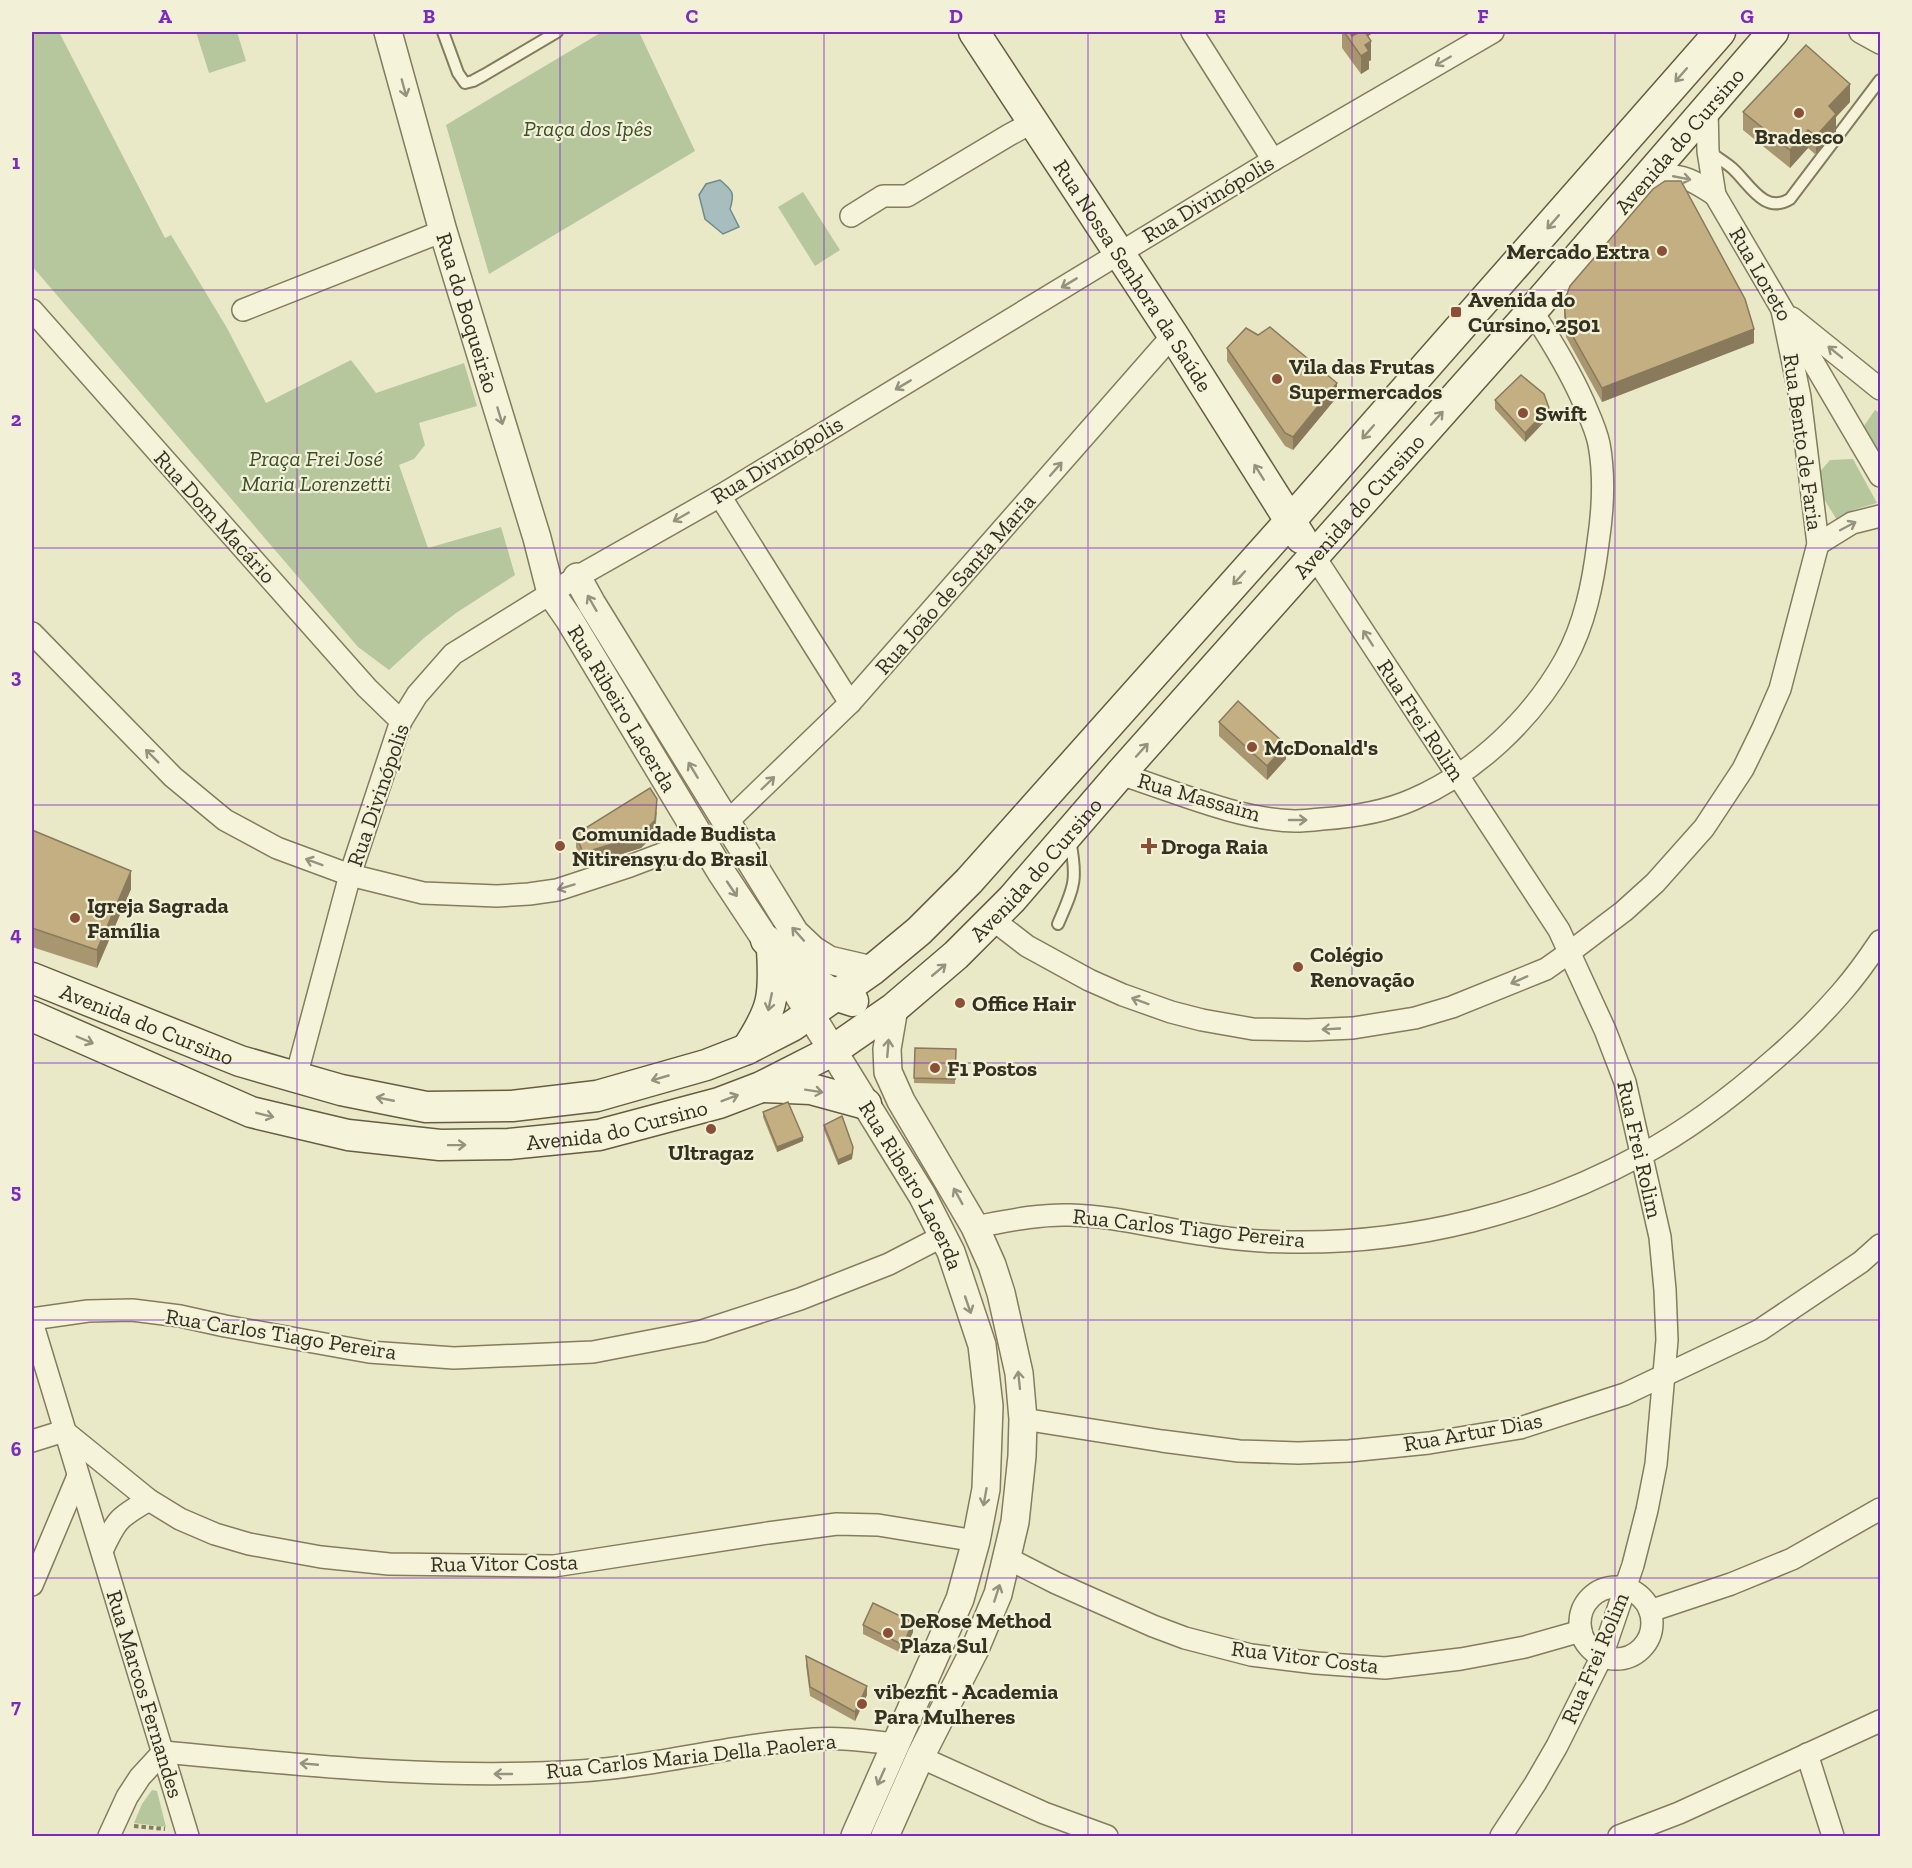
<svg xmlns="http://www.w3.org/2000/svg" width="1912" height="1868" font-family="'Zilla Slab',serif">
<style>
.green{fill:#b6c69d}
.water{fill:#a8bebe;stroke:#708a8b;stroke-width:1.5}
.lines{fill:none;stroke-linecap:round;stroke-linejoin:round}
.service-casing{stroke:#837c5f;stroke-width:14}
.minor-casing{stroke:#837c5f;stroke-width:24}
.tertiary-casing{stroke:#837c5f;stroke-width:30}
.secondary-casing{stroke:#655d42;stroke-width:33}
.path{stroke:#837c5f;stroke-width:4;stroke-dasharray:4.5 3;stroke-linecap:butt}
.service{stroke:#f5f4da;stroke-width:10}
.minor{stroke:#f5f4da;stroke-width:21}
.tertiary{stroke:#f5f4da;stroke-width:27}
.secondary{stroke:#f5f4da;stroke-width:30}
.wall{fill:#a89670}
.shaded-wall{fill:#887a5b}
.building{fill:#c3af82;stroke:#887a5b;stroke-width:1.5}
.oneway{stroke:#95927e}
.grid{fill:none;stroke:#7b2cbf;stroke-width:1.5;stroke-opacity:0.55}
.poi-dot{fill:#8b4e36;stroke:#f2f1d7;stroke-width:2}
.labels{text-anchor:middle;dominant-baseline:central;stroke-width:4.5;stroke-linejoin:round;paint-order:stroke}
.park-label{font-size:22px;font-style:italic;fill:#3b4f2a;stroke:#f2f1d7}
.poi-label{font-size:22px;font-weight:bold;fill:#353121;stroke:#f2f1d7;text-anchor:start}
.street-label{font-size:22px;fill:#353121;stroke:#f2f1d7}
.neatline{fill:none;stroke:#7b2cbf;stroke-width:2}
.grid-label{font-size:20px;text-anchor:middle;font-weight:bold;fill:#7b2cbf}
</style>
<rect width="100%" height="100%" fill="#e9e9c8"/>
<path class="green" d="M32,32h27l106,206 6,-3 56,93 39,75 85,-43 25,33 88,-30 13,43 -58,17 6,22 -11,14 -15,6 29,83 73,-21 14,48 -59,38 -32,25 -35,32 -31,-23 -326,-381z
M196,32h41l9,29 -37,12z
M602,32h37l56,119 -206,123 -43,-149z
M803,192l37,58 -25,16 -37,-59z
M1875,410l5,3v55l-23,-32z
M1853,459l24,44 -24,7 -16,10 -18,-29 -2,-16 13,-15z
M152,1790l5,1 9,36 -32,-4 8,-19z"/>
<path class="water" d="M720,180c13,11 15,13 10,29l9,18 -16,7 -18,-15 -6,-24 7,-11z"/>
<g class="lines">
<defs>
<path id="service" d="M443,32l15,41 7,10 8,-2 11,-6 73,-43
M1709,151c7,6 16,11 23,17 17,15 32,47 58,31l90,-119
M1058,924c16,-37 20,-43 12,-84"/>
<g id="minor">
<path d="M1192,32l81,128"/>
<path d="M1860,32l20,11"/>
<path d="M1707,108l1,43 7,44 165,281"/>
<path d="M1645,180c34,-8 41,-4 70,15"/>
<path d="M851,216l32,-20h24l102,-61 24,-13"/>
<path d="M32,310l335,378 34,33"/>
<path d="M243,310l200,-79"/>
<path d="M1792,318l88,71"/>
<path d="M720,496l130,207"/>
<path d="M1818,544l34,-21 28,-7"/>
<path id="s1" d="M1314,556l245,374 46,100 20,52 35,155 5,53 2,50 -11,124 -9,46 -14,55 -31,91 -45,90 -22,38 -34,52"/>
<path d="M32,633l141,144 52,43 52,28 73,27 73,18 74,3 32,-2 28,-4 73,-24 71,-27"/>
<path d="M1120,774c54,17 119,46 175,47 8,0 18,-1 27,-2 31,-2 63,-7 92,-20 62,-27 118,-80 151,-139 20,-36 28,-77 33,-117 5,-33 7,-66 1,-99 -3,-15 -10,-29 -16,-43 -14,-32 -32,-61 -51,-90"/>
<path d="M726,823l124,-120 323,-368"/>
<path d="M992,919l35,27 62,34 34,15 48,17 31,8 51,9 54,1 46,-2 62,-10 37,-11 94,-38 24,-17 54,-41 31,-28 49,-55 39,-59 20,-41 17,-39 38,-145 -18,-147 -18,-87"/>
<path d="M296,1077l54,-202 51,-154 16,-26 36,-41 124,-77 143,-81 553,-336 220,-128"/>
<path d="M975,1227c32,-6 63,-13 95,-12 45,1 87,13 130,19 30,5 61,8 91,8 121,2 244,-29 350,-87 49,-26 94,-61 135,-97 23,-20 45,-42 65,-65 14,-16 27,-34 39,-52"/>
<path d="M32,1319l56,-8 44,-1 48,6 45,10 144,26 85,6 139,-6 109,-21 98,-32 89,-35 54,-28"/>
<path d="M32,1322l156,514"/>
<path d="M1023,1419l139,22 77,10 59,2 51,-2 80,-8 91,-15 105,-34 135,-64 101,-68 19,-17"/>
<path d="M32,1441l32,-10 85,69 31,19 35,15 34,10 72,13 68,7 165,2 214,-33 69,-9 41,1 98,16"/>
<path d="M102,1551c14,-31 17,-34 47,-51"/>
<path d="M1007,1558l49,25 97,43 32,12 66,17 65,8 69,5 76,-9 64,-12 56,-16"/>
<path d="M32,1585l46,-109"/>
<circle cx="1616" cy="1623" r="36"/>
<path d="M1650,1611l81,-27 61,-25 88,-50"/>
<path d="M1807,1754l26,82"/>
<path d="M920,1757l124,56 63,23"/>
<path d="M109,1836l18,-39 13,-20 23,-25c139,13 278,28 417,19 78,-5 155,-27 234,-32 27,-2 54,2 81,5"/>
<path d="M1619,1836l60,-23 201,-92"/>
</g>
<g id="tertiary">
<path id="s2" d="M388,32l55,199 94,307 14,55 18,26 152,253 45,68 33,56 123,199 29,57 31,93 7,61 -3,83 -10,52 -16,58 -105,237"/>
<path d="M577,577l15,27 203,329 18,17 16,10 43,10"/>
<path d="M885,1836l35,-79 55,-108 23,-55 17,-72 7,-66 1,-37 -4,-46 -18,-80 -9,-28 -17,-38 -74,-126 -13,-29 -1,-23 7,-41"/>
</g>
<g id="secondary">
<path id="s3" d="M974,32l199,303 128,203"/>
<path d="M766,940c27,23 52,52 87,61"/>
<path id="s4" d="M32,978l208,83 101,29 85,17 86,-1 85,-10 109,-31 41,-16 45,-23 80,-56 47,-39 50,-50 321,-360 430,-489"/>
<path id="s5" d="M32,1016l219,96 97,23 92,10 69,-1 90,-9 120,-32 42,-16 71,-36 62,-43 62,-53 56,-56 108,-125 412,-463 241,-279"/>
<path d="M747,1049c26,-40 28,-52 25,-100"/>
<path d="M764,1087l47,2 55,15"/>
</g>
</defs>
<use href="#service" class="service-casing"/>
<use href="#minor" class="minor-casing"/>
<use href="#tertiary" class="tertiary-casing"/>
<use href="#secondary" class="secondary-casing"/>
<path class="path" d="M134,1826l31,3"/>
<use href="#service" class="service"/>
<use href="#minor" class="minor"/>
<use href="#tertiary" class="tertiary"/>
<use href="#secondary" class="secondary"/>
</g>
<path class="wall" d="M1342,32h32l-6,4 3,24 -2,1v8l-8,5 -19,-26z
M1850,102l-14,15v16l-20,22 -8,-7 -18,20 -47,-38v-18z
M1564,302l190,41 -152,59 -36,-65 -2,-21z
M1227,348l110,49 -44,53 -8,-4 -58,-85z
M1495,400l54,17 -24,25 -30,-33z
M1219,722l67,37 -19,21 -48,-44z
M657,812l-2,22 -14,14 -58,18 -7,-19v-13z
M32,830l99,59 -34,79 -65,-21z
M956,1049l-1,35 -41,-1v-5z
M763,1112l40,29 -26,11 -14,-35z
M824,1125l29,26 -1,8 -14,6 -14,-35z
M863,1625l50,7 -10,22 -40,-20z
M806,1656l61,39 -12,26 -45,-25 -4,-31z"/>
<path class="shaded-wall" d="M1350,32h24l-20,14z
M1371,41v19l-2,1v8l-8,5v-18l4,-11z
M1850,84v18l-14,15v16l-20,22v-19l13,-30z
M1808,130v18l-18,20v-18z
M1754,329v14l-152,59v-14z
M1337,383v14l-44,53v-13z
M1549,408v9l-24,25v-9z
M1286,745v14l-19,21v-14z
M657,799l-2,35 -14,14 -58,18v-13z
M131,871v18l-34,79v-18z
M803,1137v4l-26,11v-5z
M853,1147l-1,12 -14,6v-5z
M913,1622v10l-10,22v-9z
M867,1686v9l-12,26v-9z"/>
<path class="building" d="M1344,32h6l2,4 8,-4h5l6,9 -6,4 4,6 -8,5z
M1806,45l44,39 -21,22 7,8 -20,22 -8,-6 -18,20 -47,-38z
M1665,181h16l64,118 9,30 -152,59 -36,-64 -2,-22 6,-16 83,-97z
M1270,327l67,56 -44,54 -8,-4 -58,-85 19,-20 12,7z
M1521,375l23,19 5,14 -24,25 -30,-33z
M1238,701l48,44 -19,21 -48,-44z
M650,788l7,11 -2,21 -14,15 -58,18 -7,-19z
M32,830l99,41 -34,79 -65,-22z
M915,1048l41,1 -1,30 -41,-1z
M788,1102l15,35 -26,10 -14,-35z
M842,1116l11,31 -1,7 -14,6 -14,-35z
M873,1603l40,19 -10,23 -40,-20z
M806,1656l61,30 -12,26 -45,-25z"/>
<defs><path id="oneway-shaft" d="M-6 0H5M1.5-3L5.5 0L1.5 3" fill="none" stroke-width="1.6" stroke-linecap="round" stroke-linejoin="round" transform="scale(1.5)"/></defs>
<g class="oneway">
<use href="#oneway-shaft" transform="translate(1443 61) rotate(150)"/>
<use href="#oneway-shaft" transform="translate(1681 75) rotate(131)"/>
<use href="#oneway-shaft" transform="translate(404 88) rotate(75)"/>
<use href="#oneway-shaft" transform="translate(1682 178) rotate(11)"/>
<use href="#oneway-shaft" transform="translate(1553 222) rotate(131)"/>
<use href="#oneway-shaft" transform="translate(1069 283) rotate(149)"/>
<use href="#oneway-shaft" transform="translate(1835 352) rotate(-141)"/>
<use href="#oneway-shaft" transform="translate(903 385) rotate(149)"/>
<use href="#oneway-shaft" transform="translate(500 416) rotate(73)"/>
<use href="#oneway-shaft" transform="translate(1437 418) rotate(-48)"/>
<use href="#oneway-shaft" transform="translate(1368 432) rotate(131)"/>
<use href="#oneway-shaft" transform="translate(1056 469) rotate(-49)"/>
<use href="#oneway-shaft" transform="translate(1259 472) rotate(-122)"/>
<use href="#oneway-shaft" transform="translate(681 517) rotate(150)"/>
<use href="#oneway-shaft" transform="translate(1848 526) rotate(-28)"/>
<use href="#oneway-shaft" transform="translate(1239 578) rotate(132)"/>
<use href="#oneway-shaft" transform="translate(592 603) rotate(-120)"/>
<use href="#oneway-shaft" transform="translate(1368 638) rotate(-123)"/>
<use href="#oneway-shaft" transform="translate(1142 750) rotate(-48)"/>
<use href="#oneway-shaft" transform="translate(152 756) rotate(-135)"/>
<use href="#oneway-shaft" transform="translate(693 770) rotate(-121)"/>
<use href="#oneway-shaft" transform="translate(768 783) rotate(-44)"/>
<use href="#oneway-shaft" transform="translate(1298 820)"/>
<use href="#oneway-shaft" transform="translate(314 862) rotate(-160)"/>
<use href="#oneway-shaft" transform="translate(566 887) rotate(163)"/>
<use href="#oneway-shaft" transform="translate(732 889) rotate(56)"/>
<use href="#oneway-shaft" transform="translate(798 934) rotate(-132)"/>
<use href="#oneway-shaft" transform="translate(939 970) rotate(-40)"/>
<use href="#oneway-shaft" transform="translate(1519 980) rotate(156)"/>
<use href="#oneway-shaft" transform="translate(1140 1001) rotate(-160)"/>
<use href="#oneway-shaft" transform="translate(770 1002) rotate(102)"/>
<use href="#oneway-shaft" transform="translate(1331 1029) rotate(177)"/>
<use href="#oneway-shaft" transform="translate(85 1040) rotate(23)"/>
<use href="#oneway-shaft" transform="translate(888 1048) rotate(-85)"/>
<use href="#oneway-shaft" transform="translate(660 1078) rotate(164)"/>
<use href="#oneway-shaft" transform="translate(814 1091) rotate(9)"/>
<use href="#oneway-shaft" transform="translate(730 1098) rotate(-21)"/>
<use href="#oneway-shaft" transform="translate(385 1099) rotate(-169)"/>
<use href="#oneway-shaft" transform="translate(265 1115) rotate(14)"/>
<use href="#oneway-shaft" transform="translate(457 1145) rotate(-1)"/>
<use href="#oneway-shaft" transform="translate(958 1196) rotate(-119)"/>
<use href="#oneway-shaft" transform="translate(968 1305) rotate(71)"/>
<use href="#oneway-shaft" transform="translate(1019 1380) rotate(-96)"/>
<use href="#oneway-shaft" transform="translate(985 1497) rotate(100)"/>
<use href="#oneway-shaft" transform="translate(997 1593) rotate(-72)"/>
<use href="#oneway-shaft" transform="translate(309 1764) rotate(-175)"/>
<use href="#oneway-shaft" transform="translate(503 1774) rotate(180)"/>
<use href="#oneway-shaft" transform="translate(881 1777) rotate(114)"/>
</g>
<path class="grid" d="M297,32v1804M560,32v1804M824,32v1804M1088,32v1804M1352,32v1804M1615,32v1804M32,290h1848M32,548h1848M32,805h1848M32,1063h1848M32,1320h1848M32,1578h1848"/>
<g class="poi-dot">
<circle cx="1799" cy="113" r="6"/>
<circle cx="1662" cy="251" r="6"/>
<rect x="1450" y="306" width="12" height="12" rx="3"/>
<circle cx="1277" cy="379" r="6"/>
<circle cx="1523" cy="413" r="6"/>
<circle cx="1252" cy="747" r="6"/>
<circle cx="560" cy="846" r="6"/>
<path d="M1146 837h6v6h6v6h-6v6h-6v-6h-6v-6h6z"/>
<circle cx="75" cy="918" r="6"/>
<circle cx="1298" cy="967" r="6"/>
<circle cx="960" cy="1003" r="6"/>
<circle cx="935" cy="1068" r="6"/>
<circle cx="711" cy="1129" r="6"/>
<circle cx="888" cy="1633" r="6"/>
<circle cx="862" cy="1704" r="6"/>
</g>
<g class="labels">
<g class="park-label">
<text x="588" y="128">Praça dos Ipês</text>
<text x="316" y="458">Praça Frei José<tspan x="316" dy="25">Maria Lorenzetti</tspan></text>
</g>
<g class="poi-label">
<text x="1799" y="136" text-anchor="middle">Bradesco</text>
<text x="1650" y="251" text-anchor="end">Mercado Extra</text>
<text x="1468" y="299">Avenida do<tspan x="1468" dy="25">Cursino, 2501</tspan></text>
<text x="1289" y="366">Vila das Frutas<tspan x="1289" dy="25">Supermercados</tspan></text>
<text x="1535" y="413">Swift</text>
<text x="1264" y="747">McDonald's</text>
<text x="572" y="833">Comunidade Budista<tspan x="572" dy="25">Nitirensyu do Brasil</tspan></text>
<text x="1161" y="846">Droga Raia</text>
<text x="87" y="905">Igreja Sagrada<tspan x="87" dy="25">Família</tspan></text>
<text x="1310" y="954">Colégio<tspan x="1310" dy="25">Renovação</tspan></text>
<text x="972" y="1003">Office Hair</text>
<text x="947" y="1068">F1 Postos</text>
<text x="711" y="1152" text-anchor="middle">Ultragaz</text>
<text x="900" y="1620">DeRose Method<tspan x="900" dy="25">Plaza Sul</tspan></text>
<text x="874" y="1691">vibezfit - Academia<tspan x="874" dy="25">Para Mulheres</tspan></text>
</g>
<g class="street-label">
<text stroke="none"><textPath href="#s5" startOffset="2086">Avenida do Cursino</textPath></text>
<text transform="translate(1208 199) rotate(-31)">Rua Divinópolis</text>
<text transform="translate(1761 274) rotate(60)">Rua Loreto</text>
<text stroke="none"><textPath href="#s3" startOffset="291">Rua Nossa Senhora da Saúde</textPath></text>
<text stroke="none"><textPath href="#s2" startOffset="292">Rua do Boqueirão</textPath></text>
<text transform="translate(1803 442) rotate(82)">Rua Bento de Faria</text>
<text transform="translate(777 460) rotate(-31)">Rua Divinópolis</text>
<text stroke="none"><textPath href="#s5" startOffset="1600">Avenida do Cursino</textPath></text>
<text transform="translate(215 517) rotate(48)">Rua Dom Macário</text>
<text transform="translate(955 584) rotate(-49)">Rua João de Santa Maria</text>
<text stroke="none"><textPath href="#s2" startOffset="720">Rua Ribeiro Lacerda</textPath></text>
<text stroke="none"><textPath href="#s1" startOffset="196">Rua Frei Rolim</textPath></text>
<text transform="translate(378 795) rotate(-71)">Rua Divinópolis</text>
<text transform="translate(1199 797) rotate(16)">Rua Massaim</text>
<text stroke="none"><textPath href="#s5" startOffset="1114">Avenida do Cursino</textPath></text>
<text stroke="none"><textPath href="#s4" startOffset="124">Avenida do Cursino</textPath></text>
<text stroke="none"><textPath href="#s5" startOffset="610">Avenida do Cursino</textPath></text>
<text stroke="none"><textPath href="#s1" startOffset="682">Rua Frei Rolim</textPath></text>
<text stroke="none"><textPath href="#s2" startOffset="1278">Rua Ribeiro Lacerda</textPath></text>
<text transform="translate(1189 1228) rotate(6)">Rua Carlos Tiago Pereira</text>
<text transform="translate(281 1334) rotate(9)">Rua Carlos Tiago Pereira</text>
<text transform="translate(1473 1432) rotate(-10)">Rua Artur Dias</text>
<text transform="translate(504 1563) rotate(-1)">Rua Vitor Costa</text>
<text transform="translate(1305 1657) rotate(7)">Rua Vitor Costa</text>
<text transform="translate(1595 1658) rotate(-67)">Rua Frei Rolim</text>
<text transform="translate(145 1694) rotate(73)">Rua Marcos Fernandes</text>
<text transform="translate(691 1756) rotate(-6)">Rua Carlos Maria Della Paolera</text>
</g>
</g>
<rect width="1912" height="1868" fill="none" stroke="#f2f1d7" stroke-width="66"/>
<rect x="33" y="33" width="1846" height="1802" class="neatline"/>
<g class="grid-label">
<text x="165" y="23">A</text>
<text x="429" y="23">B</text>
<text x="692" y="23">C</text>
<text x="956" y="23">D</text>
<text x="1220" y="23">E</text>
<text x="1483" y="23">F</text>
<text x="1747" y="23">G</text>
<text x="16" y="169">1</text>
<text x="16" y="426">2</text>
<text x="16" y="683">3</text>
<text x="16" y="941">4</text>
<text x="16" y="1198">5</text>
<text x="16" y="1456">6</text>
<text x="16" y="1713">7</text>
</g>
</svg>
